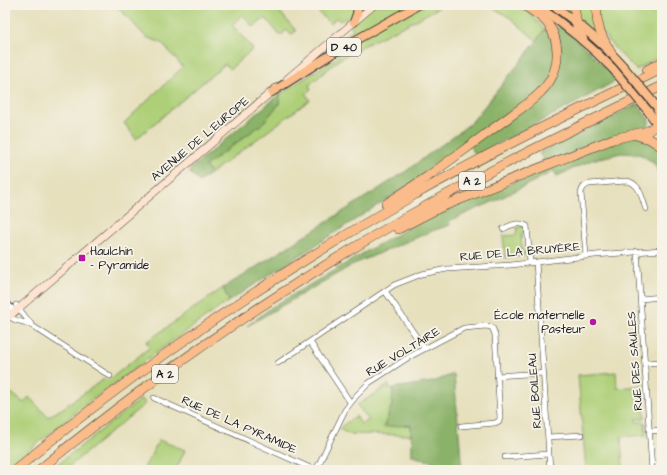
<svg xmlns="http://www.w3.org/2000/svg" width="667" height="475" font-family="'Architects Daughter',sans-serif">
<style>
.green{fill:#adcf77;stroke:#64764a}
.forest{fill:#8ab268;stroke:#536742}
.lines{fill:none;stroke-linecap:round;stroke-linejoin:round}
.minor-casing{stroke:#3a3934;stroke-width:6}
.tertiary-casing{stroke:#3a3934;stroke-width:8}
.secondary-casing{stroke:#3a3934;stroke-width:8}
.primary-casing{stroke:#3a3934;stroke-width:10}
.motorway-casing{stroke:#3a3934;stroke-width:10}
.minor{stroke:#fff;stroke-width:5}
.tertiary{stroke:#fff;stroke-width:6}
.secondary{stroke:#fde4d0;stroke-width:7}
.primary{stroke:#f9bc8a;stroke-width:8}
.motorway{stroke:#f9bc8a;stroke-width:9}
.primary-bridge-casing{stroke:#3a3934;stroke-width:10;stroke-linecap:butt}
.primary-bridge{stroke:#f9bc8a;stroke-width:8}
.poi-dot{fill:#b5179e;stroke:#f7f3e8;stroke-width:1.5}
.labels{text-anchor:middle;dominant-baseline:central;stroke-width:3.5;stroke-linejoin:round;paint-order:stroke}
.shield{fill:#f7f3e8;stroke:#5e5c59;stroke-width:1}
.shield-label{font-size:11px;font-weight:bold;fill:#1c1c1c}
.street-label{font-size:12px;fill:#1c1c1c;stroke:#f7f3e8}
.poi-label{font-size:12px;fill:#1c1c1c;stroke:#f7f3e8;text-anchor:start}
</style>
<rect width="100%" height="100%" fill="#f7f3e8"/>
<filter id="ink" filterUnits="userSpaceOnUse"><feTurbulence type="fractalNoise" baseFrequency=".025" numOctaves="2"/><feDisplacementMap in="SourceGraphic" scale="8" xChannelSelector="R" yChannelSelector="G"/><feConvolveMatrix kernelMatrix="1 2 1 2 8 2 1 2 1" color-interpolation-filters="sRGB"/></filter>
<filter id="wash" filterUnits="userSpaceOnUse"><feTurbulence type="fractalNoise" baseFrequency=".012" numOctaves="4" result="noise"/><feDisplacementMap in="SourceGraphic" scale="16" xChannelSelector="R" yChannelSelector="G"/><feGaussianBlur stdDeviation="0.9" result="paint"/><feColorMatrix in="noise" values="0 0 0 0 0 0 0 0 0 0 0 0 0 0 0 0 0 1.4 0 .05"/><feComposite in="paint" operator="in"/></filter>
<g filter="url(#wash)">
<rect width="100%" height="100%" fill="#e6e0bd"/>
<path class="green" d="M116,5h172l-8,7 16,19 -5,4 -4,-5 -7,6 -14,-18 -13,9 -10,-12 -11,10 21,24 -23,20 -5,-5 -89,75 -12,-16 59,-56 -21,-24 -16,-6z
M312,5h131l-23,13 -57,28 -23,13 -31,26 2,4 -5,5 4,6 -99,73 -6,-7 57,-42 17,-20 1,-10 59,-38 -6,-9 20,-18 -8,-11 -5,3 -4,-3 -6,6z
M488,5h32l6,4 19,21 -2,1 -6,10 -28,-24z
M561,5h101v50l-26,15 -26,-27 -6,-10 -9,1z
M521,226l3,1 3,4 -6,3 1,17 4,1 -2,4 -19,2 -2,-22 13,-1 1,-7z
M223,288l6,13 -61,43 -83,61 -80,65v-82l19,15 5,-6 19,20 15,-9 41,-29 5,1 41,-33 -4,-5z
M616,372l1,16 25,-2 3,32 -9,1v3h9l1,13 -25,2 2,33h-37l-8,-95z
M389,385v3h4l-1,17 -8,21 27,-1v10l-62,-1 -10,-5 3,-3 14,-10 5,8 8,-4 -12,-15z
M141,399l5,4 -81,67h-15z
M159,440l26,10 -9,20h-33z"/>
<path class="forest" d="M556,28h7l28,25 26,27 -34,19 -107,56 -9,-12 -38,29 -200,129 -6,-13 182,-116 66,-49 66,-82 6,-10z
M280,94l-1,10 -17,20 -57,42 6,7 -12,9 -9,-9 1,-5z
M638,104l11,16v4l-2,3 3,16 10,7 2,3v25l-9,-16 -14,-8 -18,-1 -29,7 -35,16 -3,-5 -57,29 -48,21 1,4 -18,6 -78,33 -107,62 25,-19 95,-56 55,-31 126,-52 -9,-15z
M454,374l8,96 -50,-14 -1,-31 -27,2 8,-22 1,-17 39,-6z"/>
</g>
<g filter="url(#ink)">
<g class="lines">
<defs>
<path id="minor" d="M503,229c7,-4 16,-8 24,-3l3,37
M637,251l15,219
M586,256l-5,-63c1,-5 4,-8 8,-9l37,-3c14,1 16,18 20,28
M536,262l14,208
M385,291l39,57
M640,299l22,-2
M16,305l15,19
M6,313c10,11 14,6 25,12l79,51
M310,342l40,60
M278,363l116,-78 28,-11 25,-5 64,-4 84,-10 67,-5
M645,363l17,-1
M497,376l46,-3
M154,398l161,72
M650,431l12,-1
M548,437l34,-2
M505,457l44,-3
M316,470l29,-60 12,-15 12,-12 40,-26 55,-29 22,-2 5,1 2,2 2,6 5,83 -1,3 -4,2 -34,3"/>
<path id="tertiary" d="M5,302l10,10"/>
<path id="secondary" d="M287,79l87,-74
M5,320l271,-232"/>
<path id="primary" d="M536,5c28,19 54,40 77,64
M553,5c25,18 49,37 69,60
M354,22l3,-8 1,-9
M272,92l66,-42 80,-45
M648,111l14,20"/>
<path id="motorway" d="M574,5l3,21 6,14
M597,5c-2,20 5,32 14,48
M647,70l15,-8
M636,135l14,4 12,8
M386,204l41,-27 100,-73c8,-6 16,-13 22,-22 11,-17 11,-41 -1,-58 -6,-8 -16,-13 -24,-19
M398,229l43,-22 172,-68 35,-8 7,-5 4,-5 1,-6 -3,-8
M15,470c123,-102 255,-193 394,-272 82,-47 168,-88 253,-129
M39,470c114,-93 236,-178 364,-251 84,-48 172,-91 259,-133"/>
</defs>
<use href="#minor" class="minor-casing"/>
<use href="#tertiary" class="tertiary-casing"/>
<use href="#secondary" class="secondary-casing"/>
<use href="#primary" class="primary-casing"/>
<use href="#motorway" class="motorway-casing"/>
<use href="#minor" class="minor"/>
<use href="#tertiary" class="tertiary"/>
<use href="#secondary" class="secondary"/>
<use href="#primary" class="primary"/>
<use href="#motorway" class="motorway"/>
<defs>
<path id="primary-bridge" d="M622,65l35,42
M613,69l35,42"/>
</defs>
<use href="#primary-bridge" class="primary-bridge-casing"/>
<use href="#primary-bridge" class="primary-bridge"/>
</g>
</g>
<g class="poi-dot">
<rect x="78" y="254" width="8" height="8" rx="2"/>
<circle cx="593" cy="322" r="4"/>
</g>
<g class="labels">
<g class="shield">
<rect x="327" y="38" width="34" height="18" rx="3"/>
<rect x="459" y="172" width="26" height="18" rx="3"/>
<rect x="152" y="365" width="26" height="18" rx="3"/>
</g>
<g class="shield-label">
<text x="344" y="47">D 40</text>
<text x="472" y="181">A 2</text>
<text x="165" y="374">A 2</text>
</g>
<g class="street-label">
<text transform="translate(200 139) rotate(-40)">AVENUE DE L'EUROPE</text>
<text transform="translate(520 252) rotate(-5)">RUE DE LA BRUYÈRE</text>
<text transform="translate(403 352) rotate(-31)">RUE VOLTAIRE</text>
<text transform="translate(635 361) rotate(-94)">RUE DES SAULES</text>
<text transform="translate(535 391) rotate(-94)">RUE BOILEAU</text>
<text transform="translate(239 425) rotate(24)">RUE DE LA PYRAMIDE</text>
</g>
<g class="poi-label">
<text x="90" y="251">Haulchin<tspan x="90" dy="14">– Pyramide</tspan></text>
<text x="585" y="315" text-anchor="end">École maternelle<tspan x="585" dy="14">Pasteur</tspan></text>
</g>
</g>
<rect width="667" height="475" fill="none" stroke="#f7f3e8" stroke-width="20"/>
</svg>
